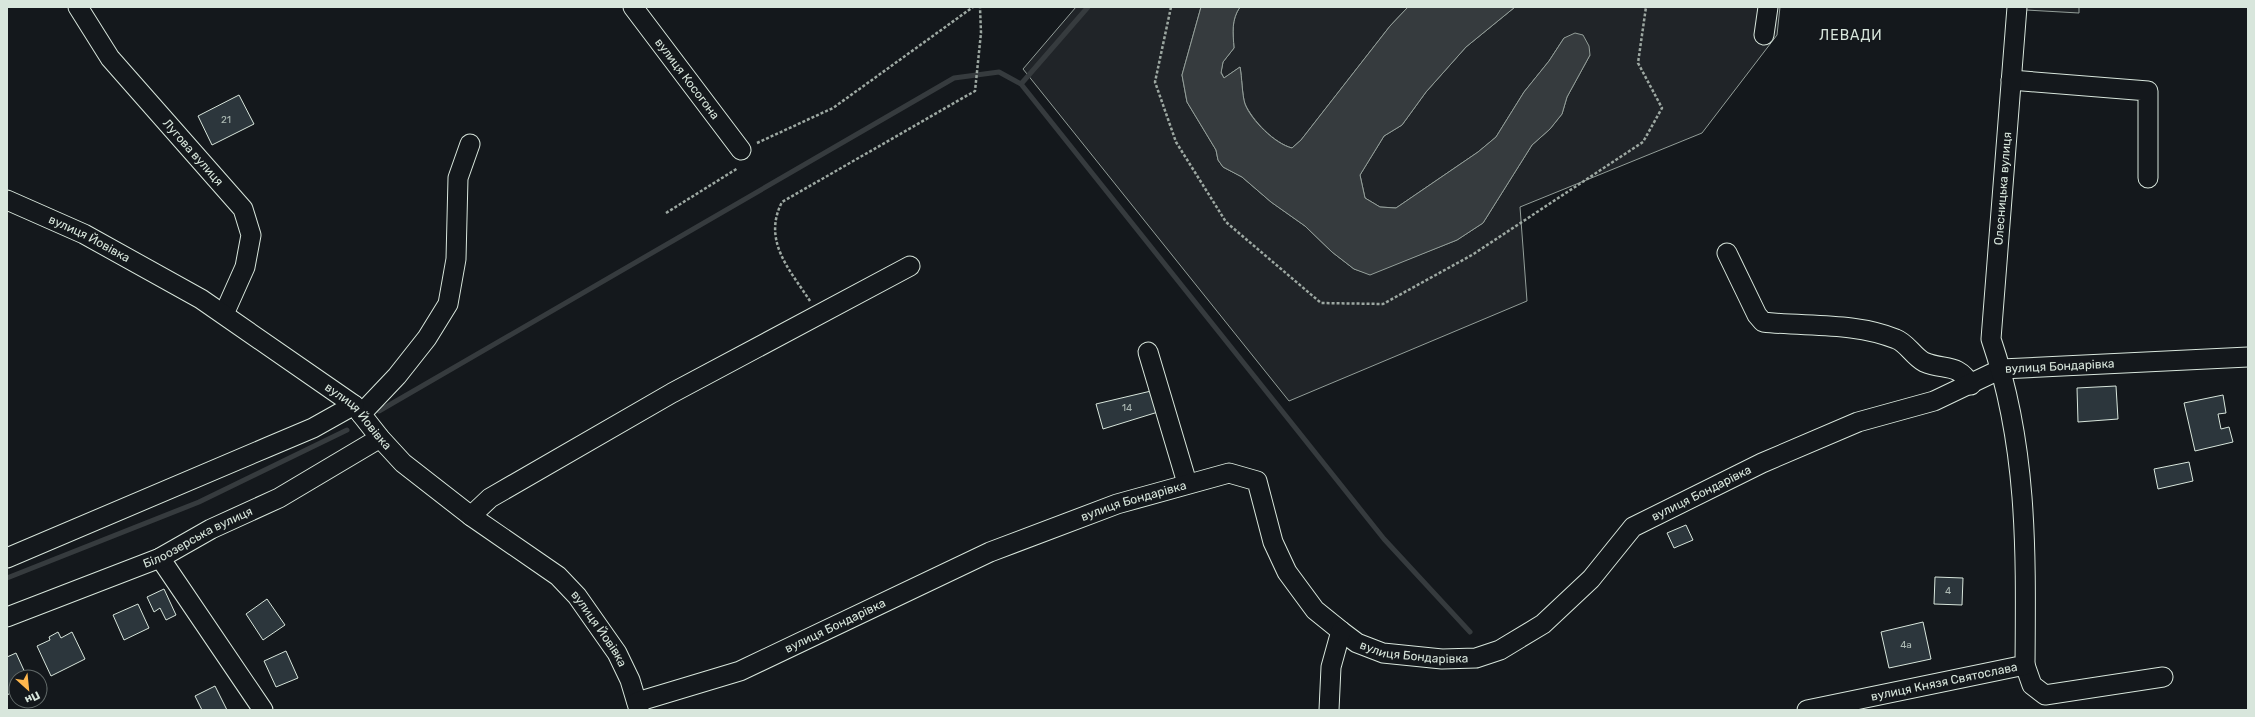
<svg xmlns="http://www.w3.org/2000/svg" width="2255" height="717" font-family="Rubik,sans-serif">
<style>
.green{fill:#202428;stroke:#939e99}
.water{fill:#363b3e;stroke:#939e99}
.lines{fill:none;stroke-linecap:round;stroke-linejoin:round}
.stream{stroke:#363b3e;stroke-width:5}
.building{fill:#2c363c;stroke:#d8e6dc}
.minor-casing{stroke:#d8e6dc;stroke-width:21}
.path{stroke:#9da8a2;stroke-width:2.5;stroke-dasharray:3 2;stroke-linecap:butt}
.minor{stroke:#14181c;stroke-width:19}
.labels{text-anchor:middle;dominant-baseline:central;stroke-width:3;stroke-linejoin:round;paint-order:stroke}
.number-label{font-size:10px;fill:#adbab4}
.street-label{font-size:12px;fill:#d8e6dc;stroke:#14181c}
.quarter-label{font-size:14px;letter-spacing:1px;fill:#d8e6dc;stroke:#14181c}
</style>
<rect width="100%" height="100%" fill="#14181c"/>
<path class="green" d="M1076,7h125l-19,68 5,27 29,48 2,10 5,7 19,10 29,25 34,24 27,26 22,17 16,5 87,-34 26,-17 49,-78 18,-16 12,-15 5,-17 23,-42 -26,-17 -15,23 -25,31 -28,45 -18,15 -82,56 -16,-1 -15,-9 -5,-23 24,-39 18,-11 24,-33 40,-45 49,-40h265l-3,28 -75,98 -182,74 7,94 -238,100 -266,-332z
M1240,7h168l-18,19 -89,114 -9,8c-18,-5 -39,-27 -47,-44 -3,-9 -3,-27 -5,-37l-16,11 -3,-6 2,-10 11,-14c-1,-15 -3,-28 6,-41z
M2005,7h74v6l-53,-3z"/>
<path class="water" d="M1201,7h39c-9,13 -7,26 -6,41l-11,14 -2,11 3,5 16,-11c2,10 2,28 5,37 6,16 30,40 47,44l9,-8 89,-114 18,-19h107l-49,40 -40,45 -24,33 -18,11 -24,39 5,23 15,9 16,1 82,-56 18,-15 28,-45 25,-31 15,-23 11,-5 8,2 6,11 1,9 -23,42 -5,17 -12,15 -18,16 -49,78 -26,17 -87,35 -16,-6 -22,-17 -27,-26 -34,-24 -29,-25 -19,-10 -5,-7 -2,-10 -29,-48 -5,-27z"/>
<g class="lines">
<path class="stream" d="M1021,84l67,-77
M379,411l575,-333 45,-6 22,12 363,455 86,93
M7,578l192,-76 148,-72"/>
</g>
<path class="building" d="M239,95l15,29 -42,21 -14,-29z
M2116,386l2,33 -40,3 -1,-34z
M1151,391l7,21 -55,17 -7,-25z
M2223,395l3,18 -8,1 3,15 8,-2 4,15 -38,9 -11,-48z
M2189,462l4,19 -35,8 -4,-20z
M1686,525l7,15 -19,8 -7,-15z
M1935,577l28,1 -1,27 -28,-1z
M164,589l12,26 -10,5 -6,-12 -6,4 -7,-15z
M267,599l18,26 -22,15 -17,-26z
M138,604l11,24 -25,12 -11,-25z
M1923,622l8,37 -42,9 -8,-36z
M58,632l3,6 11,-6 13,27 -34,17 -14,-30 13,-6 -1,-3z
M286,651l12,27 -22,9 -12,-26z
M16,653l11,24h-11v13l-9,5v-38z
M215,686l12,24h-25l-7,-14z"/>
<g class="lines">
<defs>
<g id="minor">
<path id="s1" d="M78,7l32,51 133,151 8,26 -6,32 -21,47"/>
<path id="s2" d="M633,7l108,143"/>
<path d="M1764,35l4,-28"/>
<path d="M2011,80l137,11v87"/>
<path id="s3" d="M7,200l77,34 117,65 153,106 26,33 23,25 68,53 87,60 19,20 40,57 13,27 9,30"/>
<path d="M1727,253l30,62 6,7c44,5 91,0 133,17 11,4 17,17 28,23 21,9 33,0 47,23"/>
<path d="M1148,352l39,131"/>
<path d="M361,414l36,-38 30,-38 21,-34 8,-45 2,-81 12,-34"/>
<path d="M471,516l19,-18 182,-105 238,-127"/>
<path d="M7,558l261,-111 45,-19 41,-23"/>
<path d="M160,558l103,152"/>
<path id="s4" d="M7,617l153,-59 51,-29 68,-31 101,-60"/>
<path d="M2025,665l7,20 13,10 118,-18"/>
<path id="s5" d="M637,702l103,-31 250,-119 127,-48 112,-31 28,8 16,61 14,30 28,38 26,21 16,12 26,10 59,6 34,-1 24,-8 43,-26 48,-45 42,-52 129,-64 96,-41 76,-21 67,-32 247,-12"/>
<path d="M1329,710l2,-43 10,-36"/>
<path id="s6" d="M1807,710l218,-45c1,-112 3,-218 -34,-326l26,-332"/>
</g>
</defs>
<use href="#minor" class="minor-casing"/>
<path class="path" d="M1171,7l-16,75 21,60 50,80 95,81 62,1 89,-49 171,-113 19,-34 -24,-45 8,-56
M757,143l76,-35 140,-101
M666,213l72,-45
M810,301c-20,-31 -48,-60 -28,-99l193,-111 6,-58 -1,-26"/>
<use href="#minor" class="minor"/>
</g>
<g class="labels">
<g class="number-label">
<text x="226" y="120">21</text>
<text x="1127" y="408">14</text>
<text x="1948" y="591">4</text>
<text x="1906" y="645">4а</text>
</g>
<g class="street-label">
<text stroke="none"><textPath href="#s2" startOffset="90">вулиця Косогона</textPath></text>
<text stroke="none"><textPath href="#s1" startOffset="186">Лугова вулиця</textPath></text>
<text stroke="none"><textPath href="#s6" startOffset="703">Олесницька вулиця</textPath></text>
<text stroke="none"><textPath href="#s3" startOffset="91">вулиця Йовівка</textPath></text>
<text stroke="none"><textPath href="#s5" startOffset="1652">вулиця Бондарівка</textPath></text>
<text stroke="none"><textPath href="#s3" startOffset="415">вулиця Йовівка</textPath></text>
<text stroke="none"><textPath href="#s5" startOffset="1268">вулиця Бондарівка</textPath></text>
<text stroke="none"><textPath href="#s5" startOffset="537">вулиця Бондарівка</textPath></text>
<text stroke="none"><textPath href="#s4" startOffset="207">Білоозерська вулиця</textPath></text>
<text stroke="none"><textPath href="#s5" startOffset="213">вулиця Бондарівка</textPath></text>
<text stroke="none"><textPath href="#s3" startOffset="739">вулиця Йовівка</textPath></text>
<text stroke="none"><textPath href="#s5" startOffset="921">вулиця Бондарівка</textPath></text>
<text stroke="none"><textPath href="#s6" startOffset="140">вулиця Князя Святослава</textPath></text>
</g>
<g class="quarter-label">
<text x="1851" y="35">ЛЕВАДИ</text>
</g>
</g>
<rect width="2255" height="717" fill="none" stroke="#d8e6dc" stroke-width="16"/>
<g transform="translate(28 689) rotate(153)"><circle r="19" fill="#14181c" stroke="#626a69"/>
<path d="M0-3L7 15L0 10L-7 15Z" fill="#ffb74d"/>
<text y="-6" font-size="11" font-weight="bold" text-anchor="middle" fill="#d8e6dc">Пн</text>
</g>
</svg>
